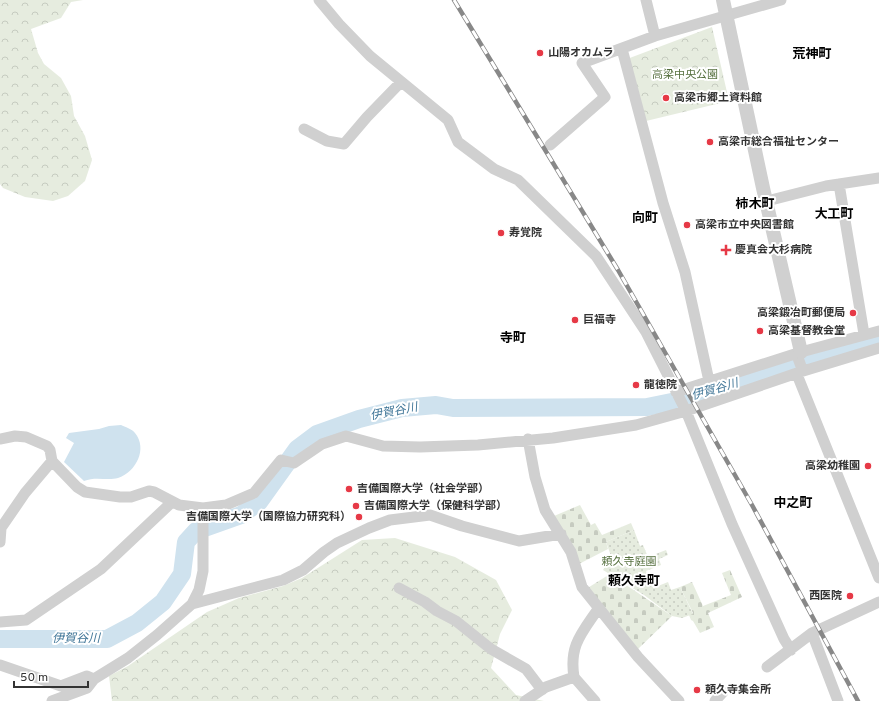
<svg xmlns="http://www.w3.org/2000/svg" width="879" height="701" font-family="Overpass,'Noto Sans JP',sans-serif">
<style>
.forest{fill:url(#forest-crowns)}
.cemetery{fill:url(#cemetery-stones)}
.garden{fill:url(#garden-dots)}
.water{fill:#cfe2ee}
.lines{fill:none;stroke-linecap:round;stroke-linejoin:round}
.river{stroke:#cfe2ee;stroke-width:18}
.minor{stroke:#d0d0d0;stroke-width:11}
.tertiary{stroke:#d0d0d0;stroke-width:14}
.rail-casing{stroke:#888;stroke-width:4.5}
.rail{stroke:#fff;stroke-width:3;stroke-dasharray:9;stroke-linecap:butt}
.poi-dot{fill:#e63946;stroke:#fff;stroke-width:1.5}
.labels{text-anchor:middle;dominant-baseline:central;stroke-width:4;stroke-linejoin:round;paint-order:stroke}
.poi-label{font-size:11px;font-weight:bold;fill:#333;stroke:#fff;text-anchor:start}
.park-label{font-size:11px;fill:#56703f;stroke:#fff}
.water-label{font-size:12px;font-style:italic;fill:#3f7597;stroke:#fff}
.quarter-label{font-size:13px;font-weight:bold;fill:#000;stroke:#fff}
</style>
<defs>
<pattern id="forest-crowns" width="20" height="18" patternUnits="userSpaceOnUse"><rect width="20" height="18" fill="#e6ecdf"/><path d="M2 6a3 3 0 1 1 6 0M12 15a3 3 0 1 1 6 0" fill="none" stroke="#c6cbc0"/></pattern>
<pattern id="cemetery-stones" width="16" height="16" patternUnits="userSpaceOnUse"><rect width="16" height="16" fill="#e6ecdf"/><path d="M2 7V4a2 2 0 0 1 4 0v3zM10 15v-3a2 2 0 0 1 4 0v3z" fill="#c6cbc0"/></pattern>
<pattern id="garden-dots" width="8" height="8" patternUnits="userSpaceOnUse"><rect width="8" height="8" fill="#e6ecdf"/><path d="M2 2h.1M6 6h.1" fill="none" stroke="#c6cbc0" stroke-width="1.8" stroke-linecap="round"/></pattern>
</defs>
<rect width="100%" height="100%" fill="#fff"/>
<path class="forest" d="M0,0h83l-12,2 -10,16 -30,11 7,24 6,11 17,14 10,18 3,20 11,20 7,24 -7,21 -17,15 -15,5 -28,-4 -22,-9 -3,-4z
M712,27l17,74 -83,20 -19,-62z
M395,538l60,19 41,23 16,30 -12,24 -9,34 25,27 28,6h-432l-3,-25 19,-10 79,-54 32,-14 44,-12 19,-8 60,-38z"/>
<path class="cemetery" d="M580,505l11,20 4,-2 7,12 29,-12 3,7 -28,12 2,7 -31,16 -23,-49z
M730,570l12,27 -34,16 6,14 -14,6 -7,-12 -2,-1 -2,-5 4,-2 -13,-26 12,-5 11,24 28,-11 -9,-22z
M610,574l62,42 -34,33 -52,-60z"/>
<path class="garden" d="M634,530l6,16 3,-1 5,12 18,-7 2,5 -9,4 2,6 -15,6 7,17 15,-6 3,8 9,-3 13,27 -11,4 -10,-2 -28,-21 -41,-25 8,-14 -5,-14z"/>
<path class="water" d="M121,425c4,2 11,4 14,8 13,16 1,39 -17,45 -11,3 -22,-2 -34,3l-20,-19 10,-19 -8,-5 3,-5 30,-4 10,-3z"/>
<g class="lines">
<path class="river" d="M0,639h107l30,-16 26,-21 19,-28 4,-32 10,-11 45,-16 18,-13 38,-53 20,-15 42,-15 43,-11 34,-3 17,3 194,-1 49,-10 183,-57"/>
<path class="minor" d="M319,0l20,24 31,32 78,64 10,22 36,27 24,11 78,76 50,76 40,79 46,113 52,115 7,11
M646,0l9,36
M622,49l41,154 22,69 24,109
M304,129l23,12 17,3 23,-27 34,-35
M550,145l55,-48 -23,-34 73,-27 126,-36
M839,184l25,150
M767,201l59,-15 53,-8
M801,352l-3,6 4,11 -4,8 81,201
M676,392l125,-40 78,-21
M0,439l15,-3 11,1 21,9 3,4 2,11 25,26 8,5 35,5h11l18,-6 5,1 25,13 24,3
M528,439l7,38 10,33 26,42 11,35 56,70 41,44
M0,542l1,-14 24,-35 27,-32
M399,588l26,14 12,9 19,10 35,28 35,20 16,21
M192,604l91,-24 20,-10 21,-18 13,-9 32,-15 21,-8 40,-5 32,11 57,15 42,-7
M0,622l26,-2 75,-51 71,-67
M812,633l26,68
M0,665l61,21 26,-10 7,3
M767,667l45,-34 67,-31
M574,677l21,24
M52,701l35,-13 7,-9 34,-21 29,-23 35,-31 7,-14 4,-19v-63l23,-3 28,-12 27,-33 13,3 28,-19 24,-8 37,10 37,1 58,-2 75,-7 83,-13 50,-14 114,-39 79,-24
M525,701l21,-14 28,-10c-5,-31 7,-43 24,-68
M715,701l8,-9"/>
<path class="tertiary" d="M723,0l40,188 38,164"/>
<defs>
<path id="rail" d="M454,0l164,270 134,235 106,196"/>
</defs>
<use href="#rail" class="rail-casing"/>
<use href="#rail" class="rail"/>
</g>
<g class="poi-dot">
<circle cx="540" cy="53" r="4"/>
<circle cx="666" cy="98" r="4"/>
<circle cx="710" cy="142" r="4"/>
<circle cx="687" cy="225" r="4"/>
<circle cx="501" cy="233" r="4"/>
<path d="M724 244h4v4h4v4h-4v4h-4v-4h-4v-4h4z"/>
<circle cx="853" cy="313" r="4"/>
<circle cx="575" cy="320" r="4"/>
<circle cx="760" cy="331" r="4"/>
<circle cx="636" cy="385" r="4"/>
<circle cx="868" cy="466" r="4"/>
<circle cx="349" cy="489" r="4"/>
<circle cx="356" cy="506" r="4"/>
<circle cx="359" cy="517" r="4"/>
<circle cx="850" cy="596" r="4"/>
<circle cx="697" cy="690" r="4"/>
</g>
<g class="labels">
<g class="poi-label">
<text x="548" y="53">山陽オカムラ</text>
<text x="674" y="98">高梁市郷土資料館</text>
<text x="718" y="142">高梁市総合福祉センター</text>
<text x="695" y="225">高梁市立中央図書館</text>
<text x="509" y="233">寿覚院</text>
<text x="735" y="250">慶真会大杉病院</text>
<text x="845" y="313" text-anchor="end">高梁鍛冶町郵便局</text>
<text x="583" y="320">巨福寺</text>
<text x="768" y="331">高梁基督教会堂</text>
<text x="644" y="385">龍徳院</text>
<text x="860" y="466" text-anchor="end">高梁幼稚園</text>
<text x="357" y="489">吉備国際大学（社会学部）</text>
<text x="364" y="506">吉備国際大学（保健科学部）</text>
<text x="351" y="517" text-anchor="end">吉備国際大学（国際協力研究科）</text>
<text x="842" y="596" text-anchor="end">西医院</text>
<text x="705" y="690">頼久寺集会所</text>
</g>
<g class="park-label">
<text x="685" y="75">高梁中央公園</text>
<text x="629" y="562">頼久寺庭園</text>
</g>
<g class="water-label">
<text transform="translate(715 390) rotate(-16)">伊賀谷川</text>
<text transform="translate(394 412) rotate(-11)">伊賀谷川</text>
<text x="76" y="639">伊賀谷川</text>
</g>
<g class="quarter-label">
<text x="812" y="55">荒神町</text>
<text x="755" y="205">柿木町</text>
<text x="834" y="215">大工町</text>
<text x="645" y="219">向町</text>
<text x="513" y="339">寺町</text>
<text x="793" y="504">中之町</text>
<text x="634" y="582">頼久寺町</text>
</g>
</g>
<path d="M14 681v6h74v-6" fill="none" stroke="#333333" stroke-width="2"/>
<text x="20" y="681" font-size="12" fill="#333333" stroke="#ffffff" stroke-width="3" paint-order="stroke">50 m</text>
</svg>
